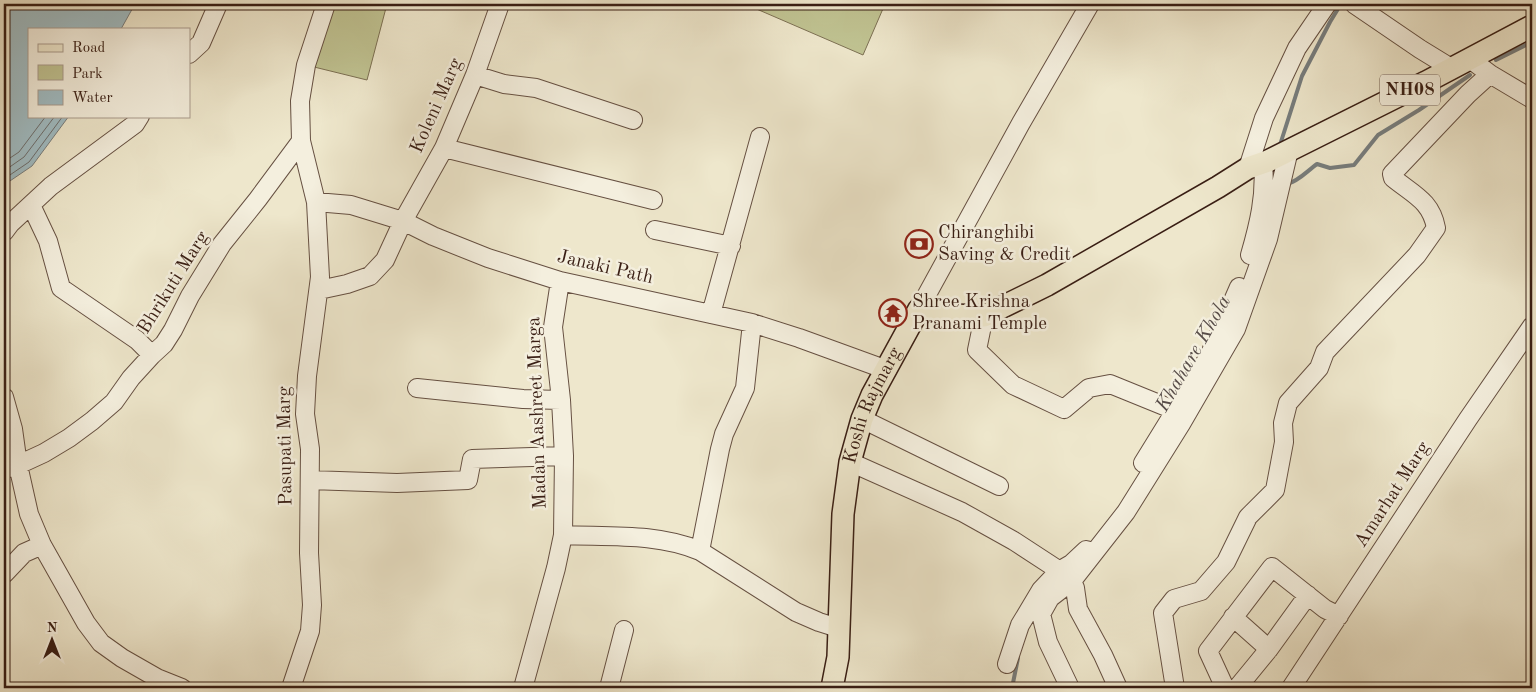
<svg xmlns="http://www.w3.org/2000/svg" width="1536" height="692" font-family="'Old Standard TT',serif">
<style>
.green{fill:#c0c392;stroke:#7c7053}
.water{fill:#a0bcc3;stroke:#777d7d}
.lines{fill:none;stroke-linecap:round;stroke-linejoin:round}
.shore{stroke:#6c6d6c;stroke-width:1}
.stream{stroke:#777d7d;stroke-width:4}
.minor-casing{stroke:#665042;stroke-width:20}
.major-casing{stroke:#391e14;stroke-width:24}
.minor{stroke:#f4efde;stroke-width:18}
.major{stroke:#eee7cc;stroke-width:21}
.labels{text-anchor:middle;dominant-baseline:central;stroke-width:5;stroke-linejoin:round;paint-order:stroke}
.shield{fill:#f4efde;stroke:#715d51;stroke-width:1}
.shield-label{font-size:18px;font-weight:bold;fill:#391e14}
.street-label{font-size:19px;fill:#391e14;stroke:#f4efde}
.poi-label{font-size:19px;fill:#391e14;stroke:#f4efde;text-anchor:start}
.water-label{font-size:20px;font-style:italic;fill:#584d49;stroke:#f4efde}
</style>
<rect width="100%" height="100%" fill="#eee7cc"/>
<filter id="stains"><feTurbulence type="fractalNoise" baseFrequency=".004" numOctaves="4"/><feColorMatrix values="0 0 0 0 .2 0 0 0 0 .09 0 0 0 0 .02 0 0 0 .5 -.17"/></filter>
<radialGradient id="worn" r=".72"><stop offset=".6" stop-color="#630" stop-opacity="0"/><stop offset="1" stop-color="#630" stop-opacity=".3"/></radialGradient>
<path class="green" d="M326,4h61l-20,76 -61,-15z
M745,4h140l-22,51z"/>
<path class="water" d="M4,4h131l-14,25h-92v87h40l-37,50 -28,19z"/>
<g class="lines">
<path class="shore" d="M4,162l15,-10 27,-36
M4,171l20,-14 31,-41
M4,179l25,-17 34,-46"/>
<path class="stream" d="M1496,60l36,-18
M1279,148l23,-72 28,-54 11,-18
M1287,184c12,-3 20,-13 30,-20l13,4 24,-3 24,-30 41,-25 51,-35
M1012,688l6,-30"/>
<defs>
<path id="minor" d="M1354,4l66,45 31,19
M189,54l12,-11 17,-39
M1470,59l20,15 42,25
M475,75l29,9 32,4 97,32
M444,148l209,52
M1248,168l16,-50 33,-70 30,-44
M316,202l35,3 52,16 30,15 55,22 72,23 192,42 47,15 88,32
M31,205l17,36 13,47 76,52 15,15
M655,230l76,16
M4,232l6,-8 41,-38 84,-62 5,-8
M1250,255c9,-31 16,-60 13,-92
M319,290l28,-6 23,-8 15,-16 18,-39 41,-73 31,-73 25,-71
M919,309l102,-186 69,-119
M711,314l49,-177
M984,316l-7,34 36,35 51,24 25,-21 21,-4 64,26
M417,388l106,11 38,1
M4,397l9,32 5,36 11,49 13,31 44,78 15,20 21,15 35,20 25,10
M862,419l137,67
M850,462l112,50 52,29 49,32
M1143,463l66,-107 30,-69
M4,469l14,-4 26,-12 25,-15 23,-17 22,-19 17,-24 21,-23 12,-11 9,-14 17,-34 32,-52 36,-45 43,-58
M310,480l87,3 71,-3 4,-21 92,-3
M563,535c45,2 95,-2 137,16l96,61 23,10 19,6
M700,551l20,-102 4,-15 21,-46 7,-65
M4,574l20,-21 18,-8
M1072,581l3,7 3,21 25,46 15,33
M1233,617l36,32
M1007,664l13,-39 21,-35 18,-19 12,-7 15,-14
M291,688l19,-57 2,-26 -3,-52 1,-104 -5,-35 2,-38 13,-99 -4,-75 -15,-61 -1,-40 6,-36 20,-61
M523,688l33,-120 7,-33 1,-79 -3,-56 -8,-73 7,-46
M609,688l15,-58
M1070,688l-22,-46 -7,-28 9,-16 22,-17 54,-69 55,-88 55,-95 32,-90 21,-89
M1175,688l-12,-75 11,-14 27,-8 25,-29 22,-45 27,-27 9,-48 -1,-19 5,-20 31,-35 6,-16 92,-97 19,-27c-5,-27 -22,-33 -43,-50l-1,-4 76,-80 22,-20
M1225,688l-17,-37 64,-84 53,42 14,7
M1237,688l32,-39 39,-54
M1291,688l177,-269 64,-93"/>
<g id="major">
<path id="s1" d="M832,688l6,-31 5,-143 7,-52 12,-43 10,-24 47,-86 30,6 35,1 63,-31 171,-98 30,-19 20,-7 158,-79 106,-56"/>
</g>
</defs>
<use href="#minor" class="minor-casing"/>
<use href="#major" class="major-casing"/>
<use href="#minor" class="minor"/>
<use href="#major" class="major"/>
</g>
<defs>
<symbol id="bank-ring" viewBox="-11 -11 22 22"><circle r="9.5" fill="#f4efde" stroke="#8f2418" stroke-width="1.5"/><path d="M-6-4H6V4H-6ZM0-2.3a2.3 2.3 0 1 0 0 4.6a2.3 2.3 0 1 0 0-4.6Z" fill="#8f2418"/></symbol>
<symbol id="temple-ring" viewBox="-11 -11 22 22"><circle r="9.5" fill="#f4efde" stroke="#8f2418" stroke-width="1.5"/><path d="M0-6L5-2H3V0L6.5 2.5H4V6H1.5V3h-3V6H-4V2.5H-6.5L-3 0V-2H-5Z" fill="#8f2418"/></symbol>
</defs>
<g fill-rule="evenodd">
<use href="#bank-ring" x="903" y="228" width="32" height="32"/>
<use href="#temple-ring" x="877" y="297" width="32" height="32"/>
</g>
<g class="labels">
<rect class="shield" x="1380" y="74.5" width="60" height="31" rx="4"/>
<g class="shield-label">
<text x="1410" y="90">NH08</text>
</g>
<g class="street-label">
<text transform="translate(437 106) rotate(-66)">Koleni Marg</text>
<text transform="translate(605 268) rotate(13)">Janaki Path</text>
<text transform="translate(174 283) rotate(-58)">Bhrikuti Marg</text>
<text stroke="none"><textPath href="#s1" startOffset="288">Koshi Rajmarg</textPath></text>
<text transform="translate(538 413) rotate(-92)">Madan Aashreet Marga</text>
<text transform="translate(286 446) rotate(-91)">Pasupati Marg</text>
<text transform="translate(1393 495) rotate(-57)">Amarhat Marg</text>
</g>
<g class="poi-label">
<text x="938" y="233">Chiranghibi<tspan x="938" dy="22">Saving &amp; Credit</tspan></text>
<text x="912" y="302">Shree Krishna<tspan x="912" dy="22">Pranami Temple</tspan></text>
</g>
<g class="water-label">
<text transform="translate(1194 354) rotate(-60)">Khahare Khola</text>
</g>
</g>
<rect width="1536" height="692" fill="none" stroke="#eee7cc" stroke-width="20"/>
<rect x="5" y="5" width="1526" height="682" fill="none" stroke="#391e14" stroke-width="2.5"/>
<rect x="10" y="10" width="1516" height="672" fill="none" stroke="#391e14"/>
<rect x="28" y="28" width="162" height="90" fill="#f4efde" stroke="#a99b8d"/>
<rect x="38" y="44" width="25" height="8" fill="#eee7cc" stroke="#a99b8d"/>
<text x="72" y="52" font-size="15" fill="#391e14">Road</text>
<rect x="38" y="65" width="25" height="15" fill="#c0c392" stroke="#a99b8d"/>
<text x="72" y="78" font-size="15" fill="#391e14">Park</text>
<rect x="38" y="90" width="25" height="15" fill="#a0bcc3" stroke="#a99b8d"/>
<text x="72" y="102" font-size="15" fill="#391e14">Water</text>
<g transform="translate(52 640)" stroke="#f4efde" stroke-width="4" paint-order="stroke">
<path d="M0-4L9 19L0 12L-9 19Z" fill="#391e14"/>
<text y="-8" font-size="14" font-weight="bold" text-anchor="middle" fill="#391e14">N</text>
</g>
<rect width="100%" height="100%" filter="url(#stains)"/>
<rect width="100%" height="100%" fill="url(#worn)"/>
</svg>
